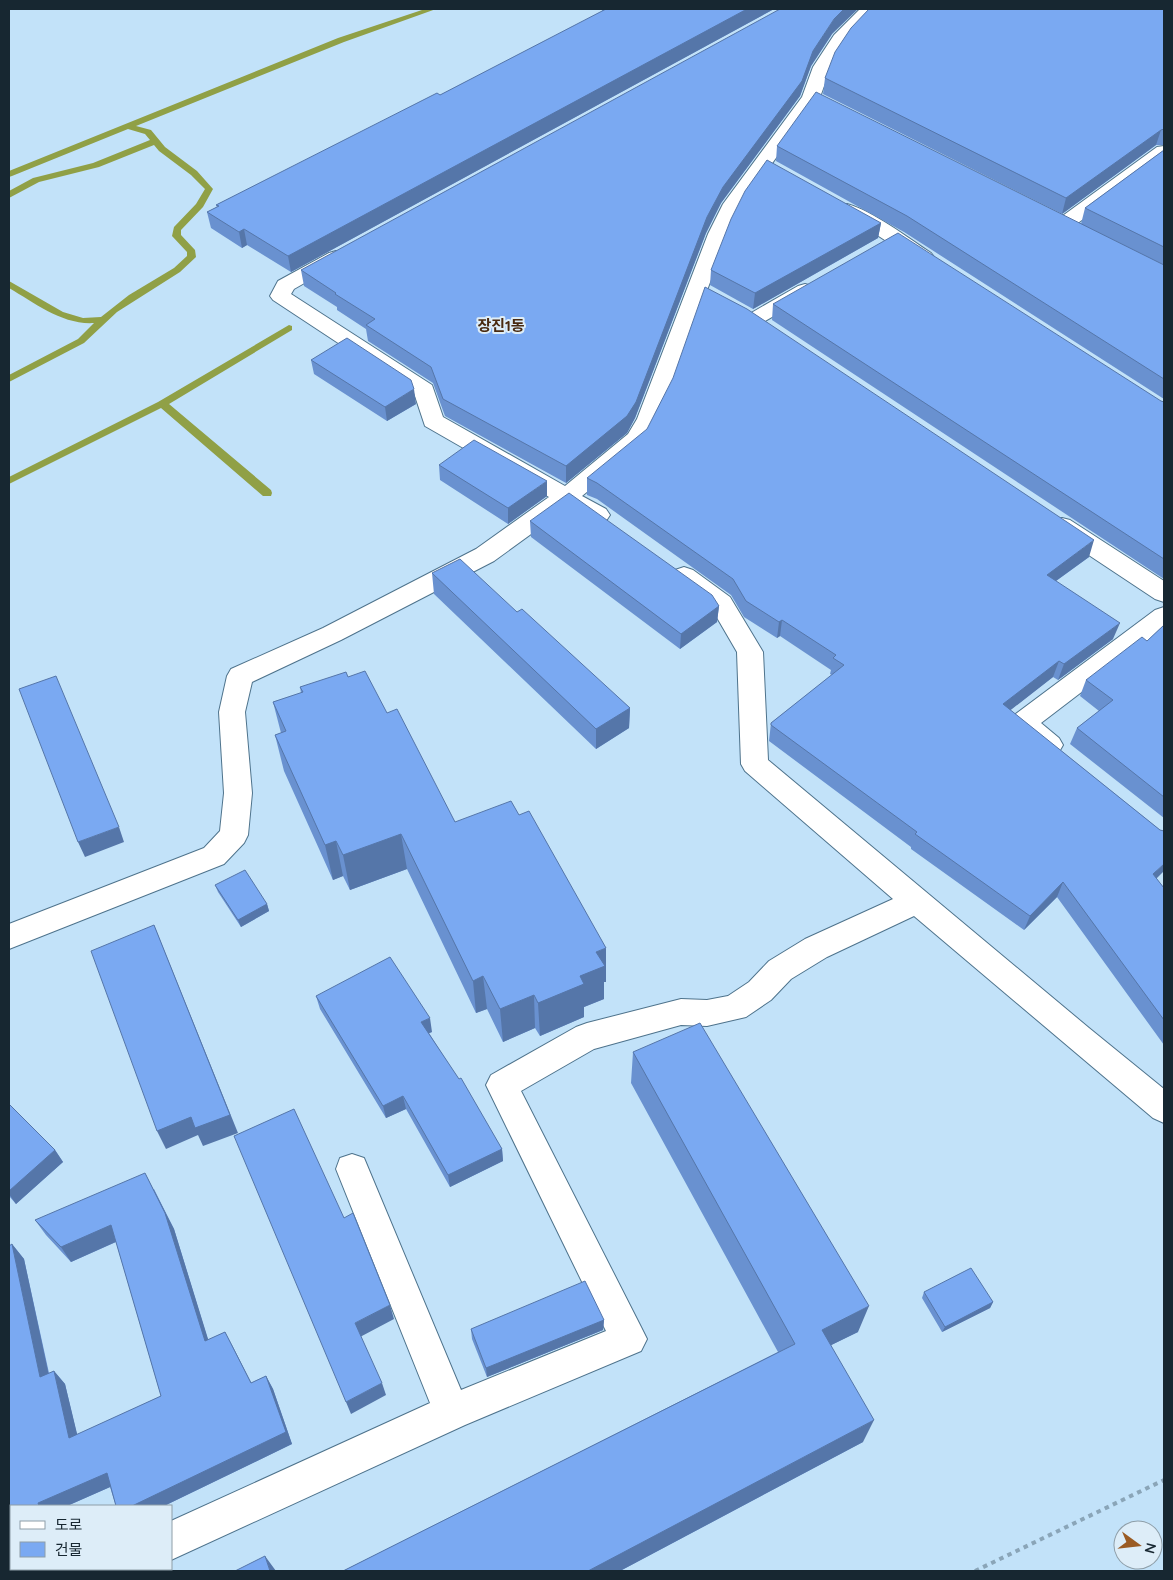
<svg xmlns="http://www.w3.org/2000/svg" width="1173" height="1580" font-family="Quicksand,'Noto Sans KR',sans-serif">
<style>
.lines{fill:none;stroke-linecap:round;stroke-linejoin:round}
.stream{fill:#90a046;fill-rule:evenodd}
.minor-casing{stroke:#4e738c;stroke-width:2}
.path{stroke:#8aa5b8;stroke-width:4;stroke-dasharray:4.5 4.5;stroke-linecap:butt}
.minor{fill:#fff;fill-rule:evenodd}
.wall{fill:#6991d0}
.shaded-wall{fill:#5576a9}
.building{fill:#7aa9f2;stroke:#5576a9}
.labels{text-anchor:middle;dominant-baseline:central;stroke-width:4;stroke-linejoin:round;paint-order:stroke}
.far-quarter-label{font-size:15px;font-weight:bold;fill:#492a10;stroke:#ddedf8}
</style>
<rect width="100%" height="100%" fill="#c2e2f9"/>
<g class="lines">
<path class="stream" d="M425,9h11l-92,33 -208,84 15,4 14,17 32,24 16,18 -10,18 -22,23v5l14,15 1,7 -16,15 -63,40 -33,31 -75,39v-7l69,-36 16,-16c-32,2 -59,-20 -85,-35v-7l54,31 20,6 18,-1 28,-22 45,-27 13,-12v-4l-15,-16 2,-9 22,-23 9,-15 -14,-14 -32,-24 -5,-6 -55,22 -60,15 -30,16v-7l24,-13 60,-15 57,-23 -5,-6 -17,-5 -116,47 -3,1v-6l329,-133z
M289,325l3,1v4l-123,74 102,86 1,3 -1,3h-8l-102,-88 -152,76v-7l149,-75z"/>
<defs>
<path id="minor" d="M860,9h19l-32,33 -16,25 -11,30 -78,108 -14,29 -69,185 -14,25 -63,52 24,13 4,6 -4,6c-15,4 -26,-6 -39,-13l-73,53 -153,79 -89,42 -7,30 7,81 -4,42 -4,8 -20,21 -215,85v-25l195,-76 16,-17 4,-38 -5,-81 8,-36 4,-7 92,-41 153,-79 73,-52 -124,-71 -11,-33 -141,-93 -3,-4 8,-15 51,-28 7,-2 7,2 3,4 -3,4 -49,28 -3,5 141,91 11,32 122,69 63,-52 9,-15 71,-185 15,-30 79,-107 11,-30 21,-32z
M1164,146v14l-93,68 -7,2 -7,-2 -3,-4 3,-4 100,-73z
M847,204c26,7 61,34 84,49l3,4 -3,4 -7,2 -7,-2 -43,-28 -34,-19 -3,-4 3,-4z
M805,284l7,2 3,4 -3,4 -52,30 -7,2 -7,-2 -3,-4 3,-4 52,-30z
M1062,518l8,2 94,61v21l-9,-3 -101,-67 -4,-6 4,-6z
M684,567l9,3 37,27 33,55 5,108 321,268 75,61v34l-11,-5 -239,-202 -87,41 -36,22 -20,21 -25,17 -39,9 -26,-1 -87,24 -73,42 120,236 6,12 -6,12 -176,74 -294,135v-39l259,-118 -94,-234 4,-11 12,-4 12,4 97,232 145,-59 -120,-246 5,-10 85,-48 11,-4 94,-24 26,1 21,-4 21,-14 20,-21 36,-22 88,-40 -148,-128 -4,-7 -4,-112 -25,-43 -37,-27 -3,-6 3,-6z
M1164,607v22l-123,94 18,15 4,7 -4,7c-4,2 -7,3 -12,3 -13,-3 -32,-20 -38,-32l4,-7 142,-106z
M88,1569h43l-1,2h-43z"/>
</defs>
<use href="#minor" class="minor-casing"/>
<path class="path" d="M975,1571l189,-91"/>
<use href="#minor" class="minor"/>
</g>
<path class="wall" d="M602,9h172l-483,263 -44,-27 -5,3 -31,-20 -4,-16 10,-5 -1,-2 224,-110 162,-83z
M1164,9v136h-8l-94,69 -239,-120 2,-16z
M832,34l-21,32 -11,30 -79,107 -15,30 -71,185 -8,15 -61,50 -121,-67 -12,-33 -65,-42 -2,-12 -29,-19v-3l-33,-21 -3,-16z
M777,146l304,78 4,-16 79,-58v249l-260,-167 -128,-71z
M881,223l-3,15 -125,71 -43,-24 1,-15z
M773,304l391,98v177l-392,-259z
M311,360l105,44 -29,17 -73,-47z
M439,465l108,31 -39,28 -68,-44z
M587,478l502,79 -33,24 57,58 -55,41 -5,-3 -43,33 150,120 -4,48 8,10v157l-107,-148 -33,33 -113,-81v-2l-142,-106 2,-18 61,-48 -2,-1 1,-4 -51,-34 -3,2 -33,-21 -13,-22 -134,-96 -10,-4z
M530,521l189,85 -2,16 -37,27 -149,-112z
M432,573l85,39 113,96 -1,20 -33,21 -162,-155z
M1164,625v193l-94,-74 7,-16 22,-17 -19,-15 6,-16 61,-39z
M348,677l39,36 68,109 151,160h-2v17l-20,8v10l-44,19 -5,-8 -32,14 -16,-33 -11,4 -69,-144 -57,21 -7,-14 -10,4 -49,-109 -9,-36 6,-2 -8,-31 28,-9 -1,-6z
M215,885l52,19 2,7 -28,16 -23,-35z
M316,996l116,36 -3,1 73,116 1,12 -53,26 -44,-78 -20,9 -66,-109z
M633,1052l225,280 -27,13 32,97 -243,129h-277l435,-219 -147,-269z
M9,1104l46,46 8,12 -47,42 -7,-8z
M154,1189l20,40 34,111 17,-8 26,51 15,-7 7,13 19,55 -128,62h-48l-6,-19 -43,19h-56v45l-2,1 3,-308 12,15 25,114 5,-2 11,13 12,51 84,-39 -45,-154 -45,20 -25,-27 -11,-15z
M924,1292l69,10 -3,6 -48,24 -20,-34z
M604,1320l-1,10 -116,47 -15,-38 -1,-10z"/>
<path class="shaded-wall" d="M747,9h27l-483,263 -3,-16z
M844,9h14l-26,25 -21,32 -11,30 -79,107 -15,30 -71,185 -8,15 -61,50v-17l141,-249 16,-30 111,-168z
M1161,130l-5,15 -94,69 4,-16z
M881,223l-3,15 -125,71 2,-16z
M244,229l3,16 -5,3 -3,-16z
M414,389l2,15 -29,17 -2,-14z
M547,481v15l-39,28v-16z
M1094,540l-5,17 -47,34 5,-16z
M719,606l-2,16 -37,27 1,-15z
M782,620l-2,16 -3,2 2,-16z
M1120,623l-7,16 -55,41 6,-16z
M1059,661l-6,16 -55,43 5,-16z
M630,708l-1,20 -33,21v-20z
M119,827l5,15 -39,15 -7,-15z
M401,834l6,35 -57,21 -7,-35z
M336,841l7,35 -10,4 -8,-35z
M1164,864v7l-18,18 7,-15z
M1063,882l-6,15 -33,33 6,-14z
M267,904l2,7 -28,16 -3,-7z
M154,925l84,208 -35,13 -5,-11 -32,14 -9,-18z
M606,948v34h-2v17l-20,8v10l-44,19 -2,-33 58,-51z
M483,976l4,33 -11,4 -3,-32z
M534,995l1,33 -32,14 -3,-33z
M430,1018l2,14 -8,3 -3,-13z
M403,1096l3,13 -20,9 -3,-12z
M502,1149l1,12 -53,26 -2,-12z
M55,1150l8,12 -47,42 -7,-10v-3z
M145,1173l29,56 39,126 -8,-14z
M111,1225l9,15 -49,22 -10,-15z
M12,1244l12,15 28,131 -12,-13z
M993,1302l-3,6 -48,24 3,-5z
M390,1305l4,14 -34,18 -5,-14z
M869,1306l-11,26 -45,22 9,-24z
M604,1320l-1,10 -116,47 -1,-9z
M225,1332l7,13 26,51 -7,-13z
M54,1371l11,13 16,66 -12,-12z
M266,1376l7,13 19,55 -128,62h-32z
M382,1383l4,12 -35,19 -5,-12z
M874,1420l-11,22 -243,129h-32z
M107,1473l10,11 -50,22h-28l-1,-3z
M11,1535v16l-2,1v-16z
M265,1556l11,15h-6z"/>
<path class="building" d="M605,9h142l-459,247 -44,-27 -5,3 -32,-20 12,-6 -3,-1 221,-112 3,2 166,-86z
M780,9h64l-10,10 -21,32 -11,30 -79,106 -16,30 -71,185 -9,14 -61,50 -123,-67 -12,-32 -65,-42 9,-6 -40,-25 1,-1 -35,-23z
M869,9h295v120l-3,1 -95,68 -241,-120 10,-26 16,-24z
M816,92l348,173v114l-257,-163 -130,-70z
M1164,150v97l-79,-39z
M767,160l114,63 -126,70 -44,-23 20,-51 14,-28z
M898,233l263,168 3,1v157l-391,-255z
M705,287l42,22 347,231 -47,35 73,48 -56,41 -5,-3 -56,43 157,126 4,1v33l-11,10 11,14v132l-101,-138 -33,34 -115,-82 2,-2 -146,-107v-2l73,-58 -11,-7 3,-3 -54,-35 -3,2 -33,-21 -13,-22 -136,-96 -10,-5 60,-49 26,-51z
M347,338l64,42 3,9 -29,18 -74,-47z
M474,440l73,41 -39,27 -69,-43z
M569,493l143,102 7,11 -38,28 -151,-113z
M460,559l57,53 5,-3 108,99 -34,21 -164,-156z
M1164,625v172l-87,-69 36,-28 -27,-20 56,-43 5,4z
M365,671l22,42 10,-4 58,113 56,-21 8,14 10,-4 77,137 -10,4 9,14 -25,10 4,8 -46,19 -4,-8 -34,14 -17,-33 -10,5 -72,-147 -58,21 -7,-14 -11,4 -50,-110 11,-4 -13,-29 30,-10 -3,-5 46,-15 2,5z
M56,676l63,151 -41,15 -59,-153z
M245,870l22,34 -29,16 -23,-35z
M154,925l76,190 -35,13 -4,-11 -34,14 -66,-180z
M390,957l40,61 -9,4 38,57 2,-1 41,71 -54,26 -45,-79 -20,10 -67,-110z
M700,1023l169,283 -47,24 52,90 -286,151h-245l452,-227 -162,-292z
M9,1104l46,46 -46,41z
M294,1109l50,109 9,-5 37,92 -35,18 27,60 -36,19 -112,-266z
M145,1173l20,40 40,128 20,-9 26,51 15,-7 20,56 -154,74h-16l-9,-33 -69,30 1,3h-28v29l-2,1v-290l3,-2 28,133 14,-6 15,67 92,-42 -50,-171 -50,22 -26,-27z
M971,1268l22,34 -48,25 -21,-35z
M585,1281l19,39 -118,48 -15,-39z
M265,1556l5,15h-35z"/>
<g class="labels">
<g class="far-quarter-label">
<text x="501" y="325">장진1동</text>
</g>
</g>
<rect width="1173" height="1580" fill="none" stroke="#172731" stroke-width="20"/>
<rect x="10" y="1505" width="162" height="65" fill="#ddedf8" stroke="#8e9ea8"/>
<rect x="20" y="1521" width="25" height="8" fill="#ffffff" stroke="#8e9ea8"/>
<text x="55" y="1530" font-size="15" fill="#172731">도로</text>
<rect x="20" y="1542" width="25" height="15" fill="#7aa9f2" stroke="#8e9ea8"/>
<text x="55" y="1555" font-size="15" fill="#172731">건물</text>
<g transform="translate(1138 1545) rotate(105)"><circle r="24" fill="#ddedf8" stroke="#8e9ea8"/>
<path d="M0-4L9 19L0 12L-9 19Z" fill="#9a5b23"/>
<text y="-8" font-size="14" font-weight="bold" text-anchor="middle" fill="#172731">N</text>
</g>
</svg>
